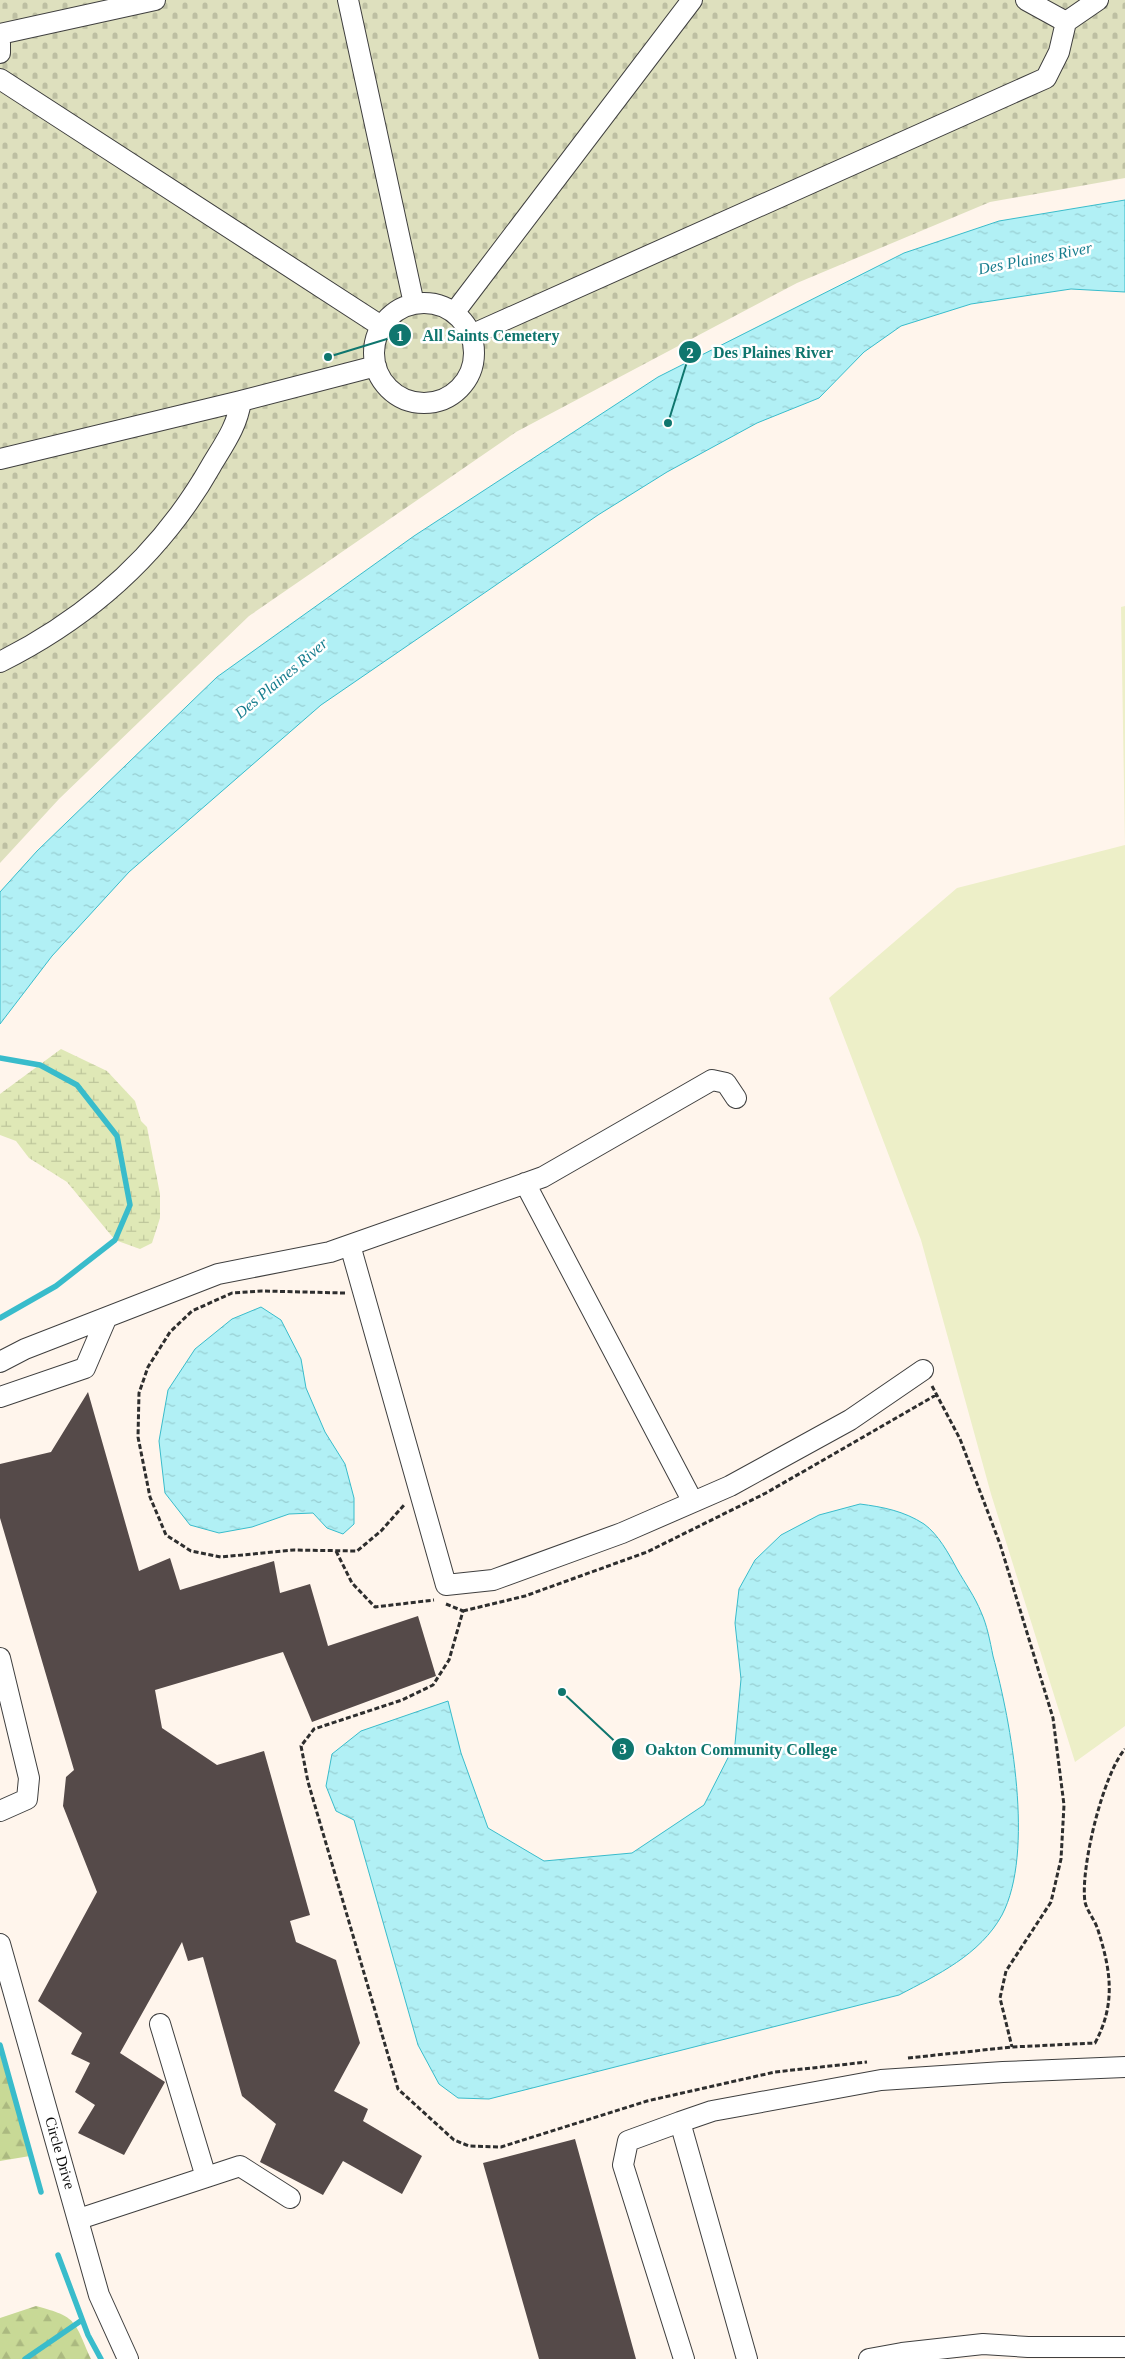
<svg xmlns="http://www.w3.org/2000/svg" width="1125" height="2359" font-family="'Times New Roman',serif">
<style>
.forest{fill:url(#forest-firs)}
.wetland{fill:url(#wetland-marsh)}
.cemetery{fill:url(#cemetery-stones)}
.pitch{fill:#edefc8}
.water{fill:url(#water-ripples);stroke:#39bccb}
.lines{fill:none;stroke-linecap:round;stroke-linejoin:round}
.stream{stroke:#39bccb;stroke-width:5.5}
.building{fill:#554a49}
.minor-casing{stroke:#3f3f3f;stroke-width:22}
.path{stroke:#2e2e2e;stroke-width:3;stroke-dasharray:5 2.5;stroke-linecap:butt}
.minor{stroke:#fff;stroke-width:20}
.labels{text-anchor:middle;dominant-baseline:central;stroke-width:5;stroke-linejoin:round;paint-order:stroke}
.street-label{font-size:15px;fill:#0c0c0c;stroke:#fff}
.water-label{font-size:16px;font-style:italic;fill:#167d8e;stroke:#fff}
.leader{fill:none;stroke:#0f766e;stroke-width:2}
.callout-dot{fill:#0f766e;stroke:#fff;stroke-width:2}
.mark-label{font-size:15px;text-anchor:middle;font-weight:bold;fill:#fff}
.callout-label{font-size:16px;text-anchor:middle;font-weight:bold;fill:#0f766e;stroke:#fff;stroke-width:5;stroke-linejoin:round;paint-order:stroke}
</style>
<defs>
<pattern id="forest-firs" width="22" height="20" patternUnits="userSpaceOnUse" patternTransform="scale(1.25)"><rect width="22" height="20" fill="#c8d996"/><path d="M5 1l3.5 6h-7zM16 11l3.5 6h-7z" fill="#abb980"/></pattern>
<pattern id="wetland-marsh" width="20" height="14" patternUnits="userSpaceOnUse" patternTransform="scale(1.25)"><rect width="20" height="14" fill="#dfe8b6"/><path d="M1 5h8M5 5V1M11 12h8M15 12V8" fill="none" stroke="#bec69b"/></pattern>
<pattern id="cemetery-stones" width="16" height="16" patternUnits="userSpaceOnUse" patternTransform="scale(1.25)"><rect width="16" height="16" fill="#dee0be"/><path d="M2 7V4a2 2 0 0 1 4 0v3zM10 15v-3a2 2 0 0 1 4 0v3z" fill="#bdbfa2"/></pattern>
<pattern id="water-ripples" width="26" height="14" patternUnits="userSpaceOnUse" patternTransform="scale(1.25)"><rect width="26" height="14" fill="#b1f0f5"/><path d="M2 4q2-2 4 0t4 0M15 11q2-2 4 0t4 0" fill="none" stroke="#97cdd1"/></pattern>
</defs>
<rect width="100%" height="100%" fill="#fff5ec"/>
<path class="forest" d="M0,2054l30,102 -30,5z
M36,2306c42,11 38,15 55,53h-91v-41z"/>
<path class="wetland" d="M61,1049l46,22 28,30 6,20 6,6 13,67v24l-8,25 -12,6 -25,-9 -48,-58 -38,-24 -13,-17 -16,-6v-41z"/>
<path class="cemetery" d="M0,0h1125v178l-135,24 -193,81 -281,149 -267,184 -190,183 -59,64z"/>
<path class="pitch" d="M1125,606v1120l-50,36 -84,-268 -70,-254 -92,-242 128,-110 168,-43 -4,-238z"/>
<path class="water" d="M1125,200v92l-54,-3 -100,15 -70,22 -37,26 -45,46 -62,25 -90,49 -69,43 -277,190 -192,167 -77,84 -52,68v-132l37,-41 180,-174 197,-141 244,-159 246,-124 95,-32z
M261,1307l20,13 20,39 5,29 19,44 20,32 9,34v26l-11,10 -16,-6 -14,-15 -24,1 -37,13 -33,6 -29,-8 -25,-32 -6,-52 9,-51 27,-41 37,-30z
M860,1504c23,3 44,7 64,20 14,10 25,30 33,45 8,14 18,28 24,43 6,13 9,29 12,44 18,66 42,196 9,259 -22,40 -65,60 -103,80l-410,104 -31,-1 -19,-14 -21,-39 -64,-225 -18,-9 -10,-25 6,-32 29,-23 87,-30 13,52 27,75 56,33 88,-8 72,-48 31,-61 6,-65 -6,-56 4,-34 16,-29 26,-25 38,-20z"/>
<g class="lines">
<path class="stream" d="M0,1058l40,7 37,20 40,51 13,69 -15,35 -59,46 -56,32
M0,2045l41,147
M58,2255l30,80 13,24
M25,2359l57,-39"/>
</g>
<path class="building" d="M88,1392l51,179 31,-13 10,32 94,-29 6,32 30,-9 18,62 90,-30 18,60 -124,46 -29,-70 -128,38 7,38 55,37 47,-14 46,164 -20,6 6,21 40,18 24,83 -26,48 34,18 -5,12 59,35 -20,38 -59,-33 -20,34 -63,-33 16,-38 -34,-28 -39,-139 -15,4 -6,-19 -62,111 45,29 -41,73 -46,-22 17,-28 -20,-13 15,-29 -19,-9 11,-21 -44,-32 59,-109 -34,-86 3,-29 8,-7 -74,-252v-54l51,-12z
M575,2139l61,220h-97l-56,-196z"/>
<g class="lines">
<defs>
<path id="minor" d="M348,0l66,304
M1026,0l40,22
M0,34l155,-34
M0,36v17
M0,79l381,247
M374 353a50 50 0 1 1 100 0a50 50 0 1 1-100 0Z
M454,313l238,-313
M471,335l575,-257 13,-26 7,-30 32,-22
M0,459l241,-58
M0,662c90,-45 161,-108 211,-196 13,-22 26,-39 30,-65l135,-35
M525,1183l168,319
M350,1245l96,340 47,-5 129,-47 108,-47 120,-66 73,-50
M0,1362l25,-13 193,-75 112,-22 213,-75 169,-97 14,3 10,15
M0,1397l85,-29 21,-49
M0,1658l29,120 -2,21 -27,12
M0,1944l99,351 29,64
M160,2024l46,153
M680,2122l-52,19 -5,24 61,194
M79,2219l161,-53 50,32
M747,2359l-67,-237 32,-11 169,-31 122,-8 122,-5
M869,2359l33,-6 81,-9 45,3h97"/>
</defs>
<use href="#minor" class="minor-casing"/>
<path class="path" d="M345,1293l-83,-2 -30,2 -40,18 -22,21 -22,35 -9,26 -1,44 12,60 16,38 25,16 30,6 73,-7 63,1 24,-20 23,-26
M932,1386l28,53 40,105 53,174 11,87 -3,54 -10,43 -45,69 -6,27 12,49
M336,1551l16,32 23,24 59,-7
M446,1604l17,7 -14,49 -16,25 -31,15 -88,29 -13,17 7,36 90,307 56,51 15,6 32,1 146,-46 128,-29 92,-10
M463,1611l62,-15 122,-44 119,-59 170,-98
M908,2058l104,-11 83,-4c21,-39 16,-72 3,-113 -3,-10 -11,-19 -13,-28 -5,-33 18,-128 40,-153"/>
<use href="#minor" class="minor"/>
</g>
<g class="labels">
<g class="street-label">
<text transform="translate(60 2153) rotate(74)">Circle Drive</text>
</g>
<g class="water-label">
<text transform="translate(1035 258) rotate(-11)">Des Plaines River</text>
<text transform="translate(281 678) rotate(-40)">Des Plaines River</text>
</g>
</g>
<path class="leader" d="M328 357L400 335M668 423L690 352M562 1692L623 1749"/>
<g class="callout-dot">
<circle cx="328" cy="357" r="5"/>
<circle cx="668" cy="423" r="5"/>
<circle cx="562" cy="1692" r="5"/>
<circle cx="400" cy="335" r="12"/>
<circle cx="690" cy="352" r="12"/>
<circle cx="623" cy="1749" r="12"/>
</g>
<g class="mark-label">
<text x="400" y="341">1</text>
<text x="690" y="358">2</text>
<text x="623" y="1754">3</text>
</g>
<g class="callout-label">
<text x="491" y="341">All Saints Cemetery</text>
<text x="773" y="358">Des Plaines River</text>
<text x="741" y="1755">Oakton Community College</text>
</g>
</svg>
